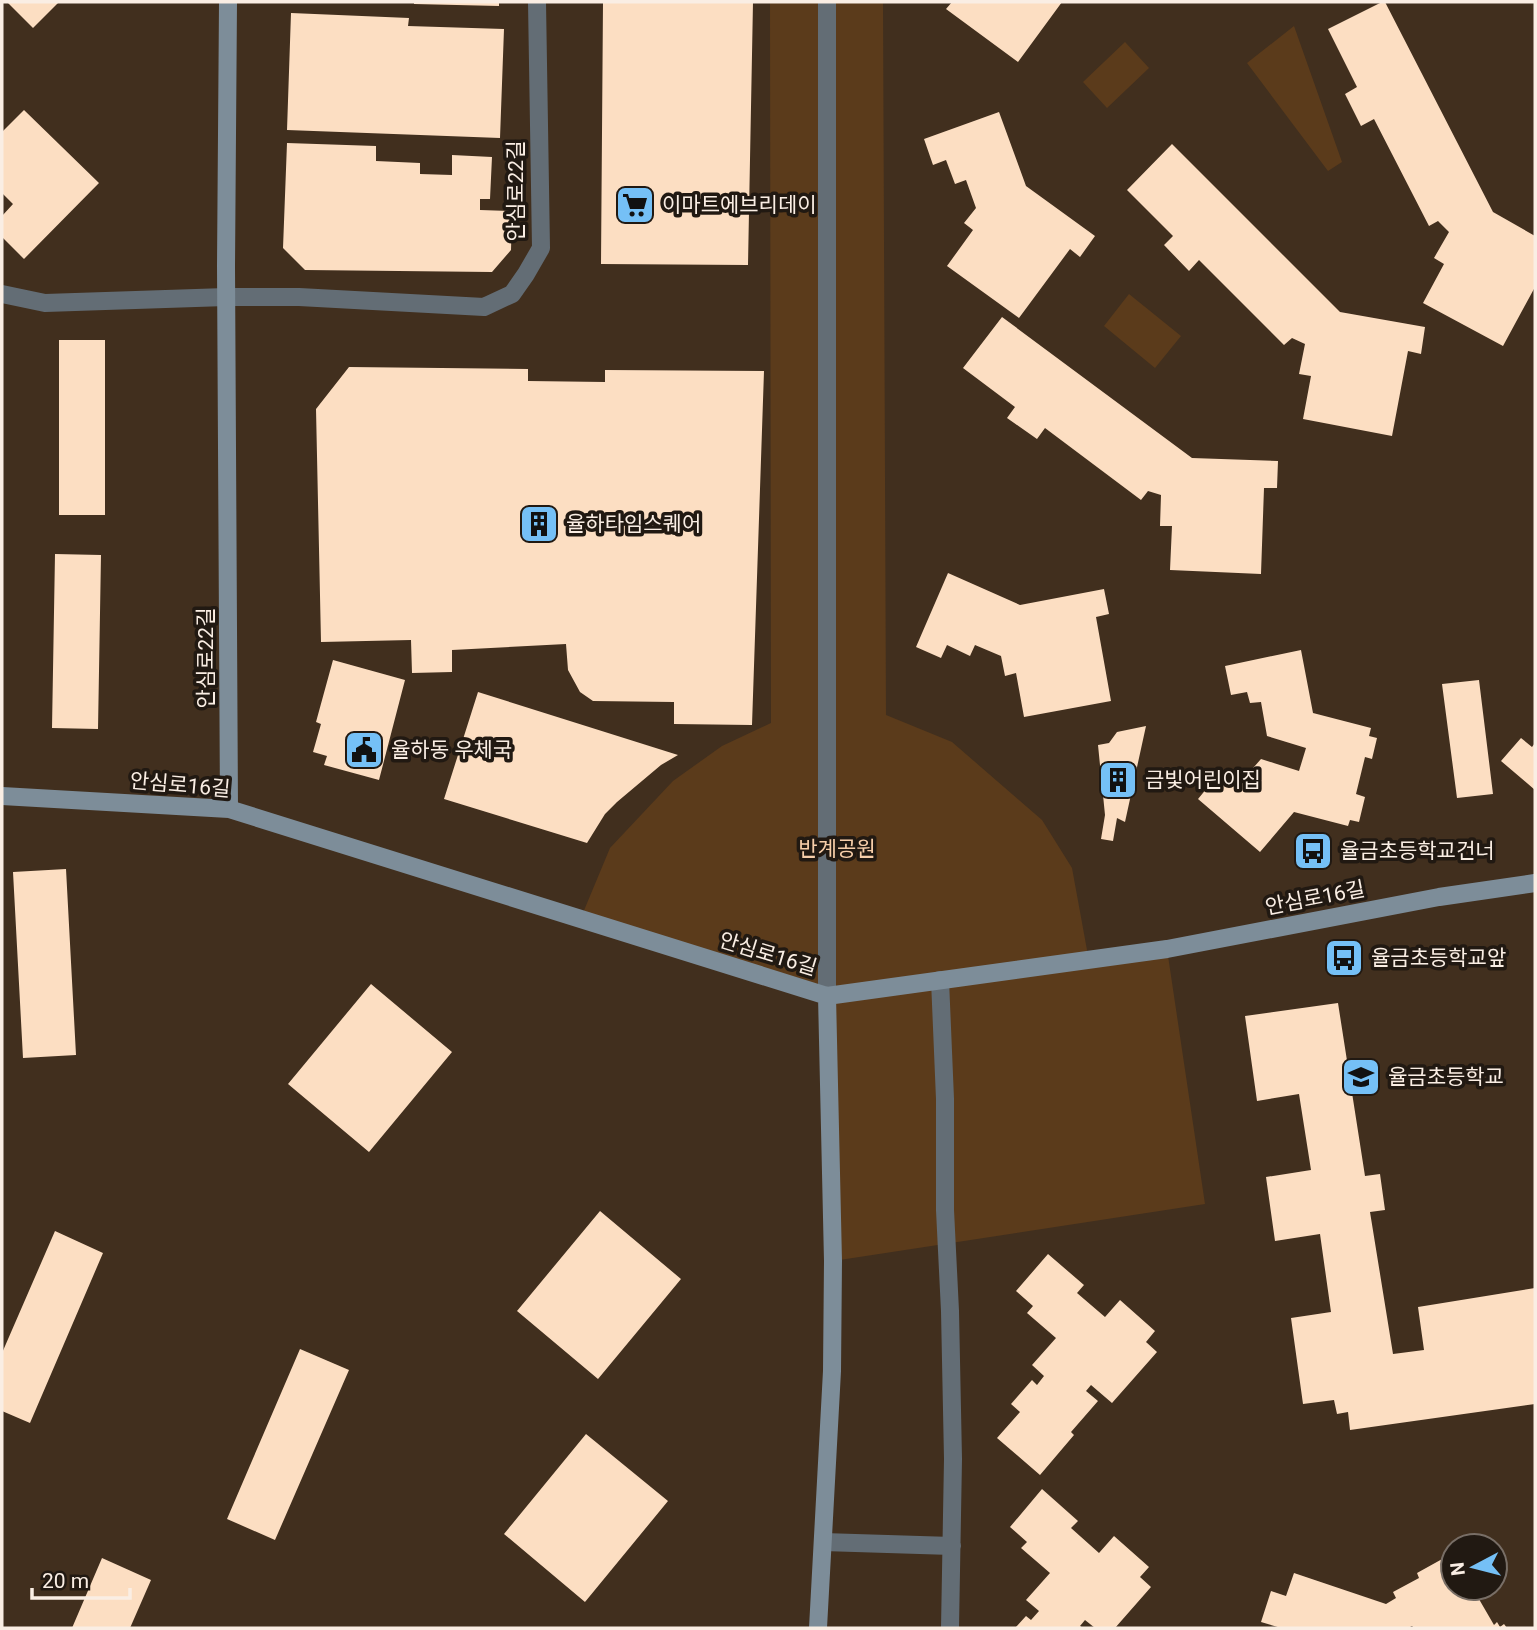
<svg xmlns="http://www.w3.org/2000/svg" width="1537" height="1630" font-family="Roboto,'Noto Sans KR',sans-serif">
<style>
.green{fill:#5b3b1b}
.building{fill:#fcdec2}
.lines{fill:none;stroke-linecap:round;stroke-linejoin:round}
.pedestrian{stroke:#636d75;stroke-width:18}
.minor{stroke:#636d75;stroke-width:18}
.tertiary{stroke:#636d75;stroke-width:18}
.secondary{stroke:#7d8d99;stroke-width:18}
.labels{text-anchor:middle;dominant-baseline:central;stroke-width:7;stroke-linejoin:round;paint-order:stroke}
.street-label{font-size:21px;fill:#faeee4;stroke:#211912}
.poi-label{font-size:21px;fill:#faeee4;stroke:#211912;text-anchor:start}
.park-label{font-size:21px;fill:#f7cea9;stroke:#211912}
</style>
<rect width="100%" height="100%" fill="#412f1e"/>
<path class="green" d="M770,2h113l3,713 66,27 90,78 30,48 17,93 78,-12 38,255 -372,57 -6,-265 -247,-76 30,-72 63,-67 49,-35 49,-23z
M1294,26l48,136 -14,9 -81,-108z
M1125,42l24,26 -42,40 -24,-26z
M1129,294l52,42 -26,32 -51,-42z"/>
<path class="building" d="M7,2h52l-26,26z
M414,2h85v4l-85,-2z
M603,2h150l-5,263 -147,-1z
M952,2h110l-44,60 -72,-53z
M1382,2h3l108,210 42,24v51l-32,59 -80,-43 21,-39 -10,-6 15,-26 -11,-11 -9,5 -55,-107 -13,7 -16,-32 12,-7 -29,-58z
M291,13l118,5 -1,8 96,3 -4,109 -213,-8z
M24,110l75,73 -75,76 -22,-22v-21l11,-12 -11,-11v-61z
M999,112l27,74 69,50 -15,21 -10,-8 -51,69 -72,-52 26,-36 -9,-7 12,-15 -10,-28 -11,4 -9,-24 -13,5 -9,-26z
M287,143l89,3v15l44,2v11l32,1v-20l40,2 -2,42h-10v11l32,1 -1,39 -19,22 -187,-2 -22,-22z
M1172,144l168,168 85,15 -4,27 -13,-3 -16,85 -89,-17 8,-43 -12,-2 6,-30 -13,-6 -8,7 -85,-85 -10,11 -25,-26 9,-9 -46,-46z
M1002,317l190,141 86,3 -1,27h-13l-3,86 -91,-4 2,-44h-12l1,-31 -13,-4 -7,9 -96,-72 -8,11 -30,-21 8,-11 -52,-39z
M59,340h46v175h-46z
M349,367l179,2v12l77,1v-12l159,1 -12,354 -78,-1v-22l-81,-1 -13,-9 -12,-22 -2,-26 -114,6v22l-40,1 -1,-33 -90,2 -5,-233z
M55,554l46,1 -3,174 -46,-1z
M948,573l72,32 84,-16 5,25 -13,3 15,84 -87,16 -8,-44 -11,3 -4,-20 -26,-11 -5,11 -23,-11 -6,13 -25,-11z
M1301,650l12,63 58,15 -2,8 8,2 -5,21 -7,-2 -9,37 9,3 -6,25 -9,-2 -2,6 -54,-14 -34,40 -62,-53 19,-23 11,10 5,-7 6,5 22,-25 38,12 7,-23 -39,-12 -6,-34 -11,1 -3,-11 -16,3 -6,-29z
M333,660l72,20 -26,100 -55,-15 3,-9 -14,-4 8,-28 -5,-2z
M1479,680l14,114 -36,4 -15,-114z
M478,692l200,63 -17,10 -44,37 -12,12 -18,29 -143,-44z
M1146,726l-21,96 -8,-4 -4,23 -12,-2 4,-24 -7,-70 11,-2 8,-11z
M1521,738l11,9 3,-4v47l-34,-29z
M66,869l10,186 -53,3 -10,-186z
M371,984l81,68 -83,100 -81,-68z
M1338,1003l27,173 15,-2 5,36 -15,2 23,142 31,-4 -6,-43 117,-19v116l-185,26 -2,-18 -11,2 -3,-14 -31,4 -12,-86 40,-6 -11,-78 -45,7 -9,-64 45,-7 -12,-76 -42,7 -12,-85z
M600,1211l81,68 -83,100 -81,-68z
M55,1231l48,22 -73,170 -28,-12v-58z
M1048,1254l36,31 -7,8 28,24 15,-17 35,31 -9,11 11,10 -45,51 -21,-18 -5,6 12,10 -27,31 3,3 -34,40 -43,-37 23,-26 -9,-8 21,-24 5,5 7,-9 -12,-11 24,-27 -29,-25 6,-7 -17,-15z
M300,1349l49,21 -74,170 -48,-21z
M586,1434l82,67 -83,101 -81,-68z
M1042,1489l36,32 -7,7 28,25 15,-17 35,31 -9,10 11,10 -36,41h-20l-10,-8 -5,6 3,2h-68l11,-12 5,4 8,-9 -13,-11 24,-27 -29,-25 6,-6 -17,-15z
M1453,1553v35h24l2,4 -3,2 18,31 3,-3 3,5 4,-3 3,4h-93l-2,-2 -4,2h-127l-20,-6 10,-31 15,5 8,-23 92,31 10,-6 -3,-6 26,-14 -2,-5z
M102,1558l49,22 -21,48h-58z"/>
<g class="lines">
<path class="pedestrian" d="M827,2v994
M940,980l5,119v111l5,101 3,148 -3,169
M823,1542l129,4"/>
<path class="minor" d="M2,294l43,9 181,-6"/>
<path class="tertiary" d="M226,297h73l185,10 28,-13 14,-20 15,-26 -4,-246"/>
<path class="secondary" d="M228,2l-2,264 3,543
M2,796l227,13 598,187 340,-47 272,-52 96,-14
M818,1628l14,-257 1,-110 -6,-265"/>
</g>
<defs>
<symbol id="supermarket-square" viewBox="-11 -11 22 22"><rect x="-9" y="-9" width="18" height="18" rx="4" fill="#75c0f6" stroke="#211912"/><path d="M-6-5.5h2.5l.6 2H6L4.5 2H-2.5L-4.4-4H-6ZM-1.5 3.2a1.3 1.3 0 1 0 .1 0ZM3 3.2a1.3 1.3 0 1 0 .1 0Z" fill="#111"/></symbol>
<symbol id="building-square" viewBox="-11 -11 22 22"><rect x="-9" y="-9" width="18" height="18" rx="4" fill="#75c0f6" stroke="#211912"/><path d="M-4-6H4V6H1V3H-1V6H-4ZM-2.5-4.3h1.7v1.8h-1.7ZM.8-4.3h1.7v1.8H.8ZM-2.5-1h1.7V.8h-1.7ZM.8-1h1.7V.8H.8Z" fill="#111"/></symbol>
<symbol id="civic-square" viewBox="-11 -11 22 22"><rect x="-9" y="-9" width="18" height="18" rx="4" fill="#75c0f6" stroke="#211912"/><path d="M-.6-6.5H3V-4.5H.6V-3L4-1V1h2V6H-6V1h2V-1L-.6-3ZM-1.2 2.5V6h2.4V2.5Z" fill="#111"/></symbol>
<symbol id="bus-square" viewBox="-11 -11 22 22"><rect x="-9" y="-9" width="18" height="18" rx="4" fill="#75c0f6" stroke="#211912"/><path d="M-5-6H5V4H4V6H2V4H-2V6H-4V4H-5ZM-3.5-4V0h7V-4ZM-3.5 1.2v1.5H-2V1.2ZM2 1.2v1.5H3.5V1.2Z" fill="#111"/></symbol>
<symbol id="school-square" viewBox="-11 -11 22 22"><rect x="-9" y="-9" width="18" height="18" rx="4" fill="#75c0f6" stroke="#211912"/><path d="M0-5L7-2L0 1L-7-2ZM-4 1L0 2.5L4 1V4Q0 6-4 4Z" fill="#111"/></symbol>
</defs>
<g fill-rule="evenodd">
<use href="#supermarket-square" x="613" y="183" width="44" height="44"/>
<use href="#building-square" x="517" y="502" width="44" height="44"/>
<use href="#civic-square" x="342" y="728" width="44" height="44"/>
<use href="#building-square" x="1096" y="758" width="44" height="44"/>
<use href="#bus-square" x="1291" y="829" width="44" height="44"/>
<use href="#bus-square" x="1322" y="936" width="44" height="44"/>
<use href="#school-square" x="1339" y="1055" width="44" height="44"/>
</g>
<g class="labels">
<g class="street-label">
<text transform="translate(516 191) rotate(-90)">안심로22길</text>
<text transform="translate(206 658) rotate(-90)">안심로22길</text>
<text transform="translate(180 785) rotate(5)">안심로16길</text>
<text transform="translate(1315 898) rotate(-11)">안심로16길</text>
<text transform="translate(768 954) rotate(17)">안심로16길</text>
</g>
<g class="poi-label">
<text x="662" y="205">이마트에브리데이</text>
<text x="566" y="524">율하타임스퀘어</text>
<text x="391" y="750">율하동 우체국</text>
<text x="1145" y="780">금빛어린이집</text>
<text x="1340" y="851">율금초등학교건너</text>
<text x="1371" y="958">율금초등학교앞</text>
<text x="1388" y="1077">율금초등학교</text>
</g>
<g class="park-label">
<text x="837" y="849">반계공원</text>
</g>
</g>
<rect width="1537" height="1630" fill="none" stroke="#faeee4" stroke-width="7"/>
<g transform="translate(1474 1567) rotate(263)"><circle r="33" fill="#211912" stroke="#786e66" stroke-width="2"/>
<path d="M0-5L12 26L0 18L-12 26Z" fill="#75c0f6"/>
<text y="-10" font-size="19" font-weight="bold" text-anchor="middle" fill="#faeee4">N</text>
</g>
<path d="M32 1588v10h98v-10" fill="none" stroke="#faeee4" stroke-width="3.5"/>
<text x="42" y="1588" font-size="21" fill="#faeee4" stroke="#211912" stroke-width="5" paint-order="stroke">20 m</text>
</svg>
